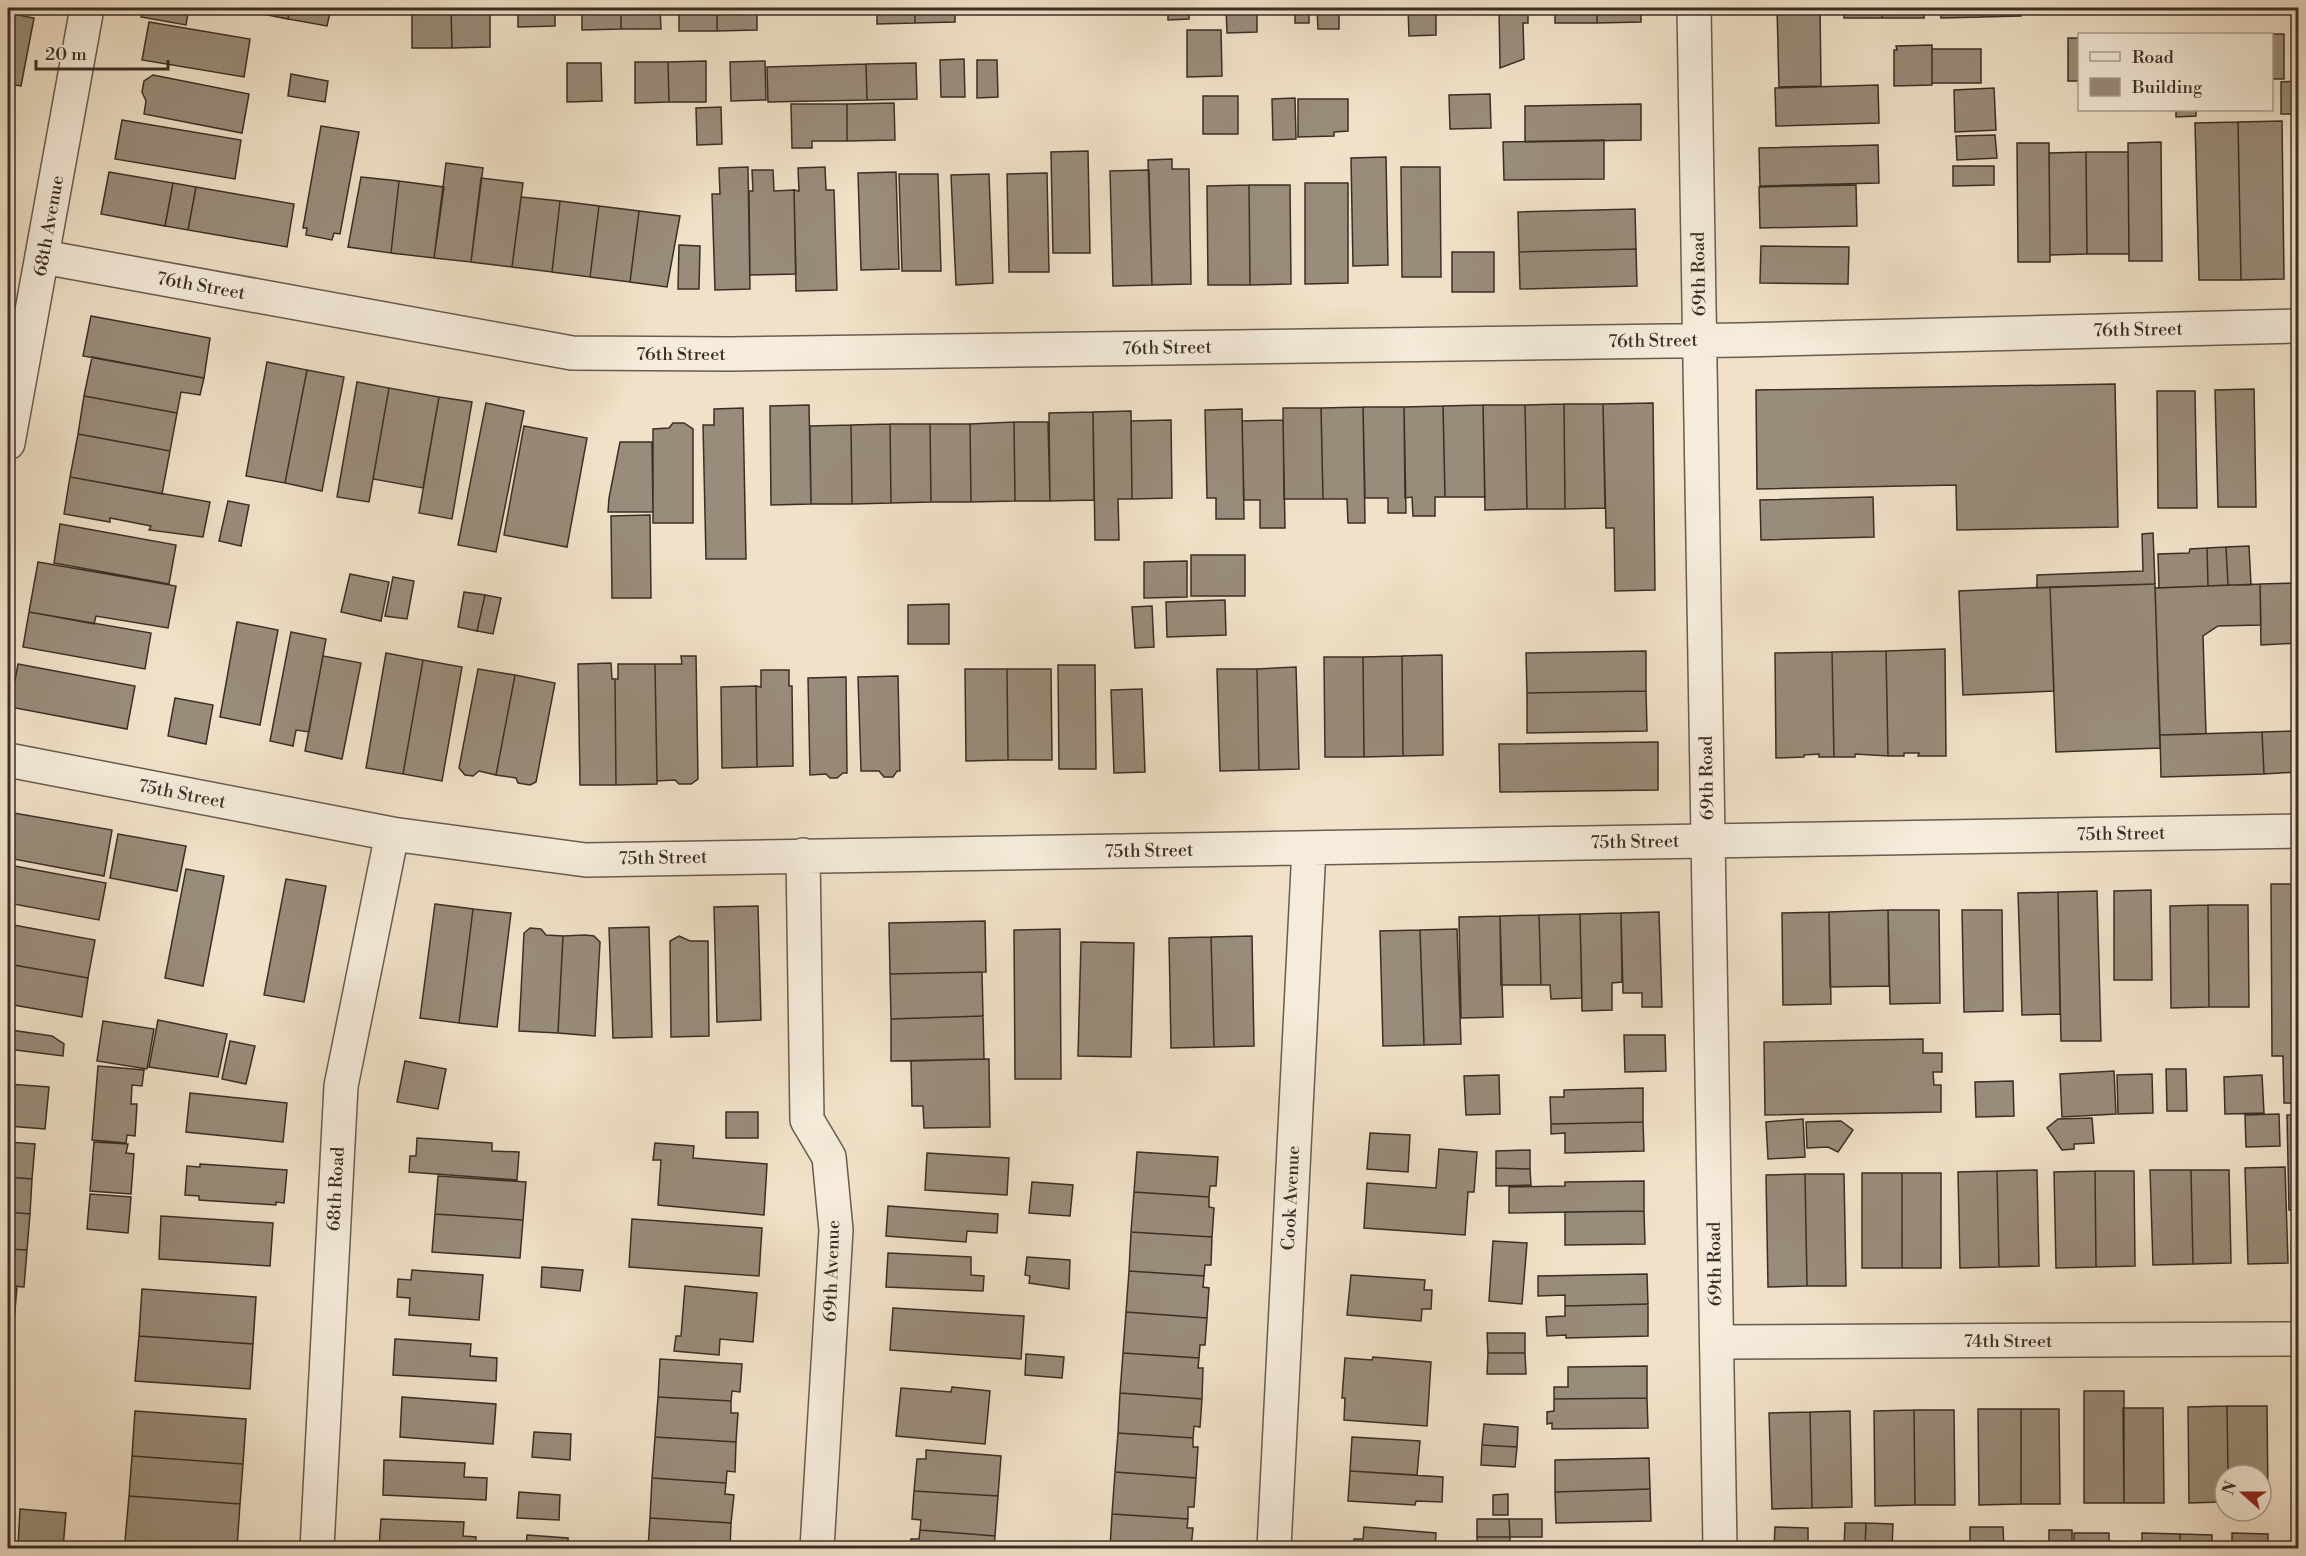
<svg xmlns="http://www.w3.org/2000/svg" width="2306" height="1556" font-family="'Libre Bodoni',serif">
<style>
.building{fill:#998c7a;stroke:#3a2f26;stroke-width:1.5}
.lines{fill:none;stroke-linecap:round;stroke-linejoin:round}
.minor-casing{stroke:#685c4e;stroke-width:36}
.minor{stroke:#f5ecdb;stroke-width:33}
.labels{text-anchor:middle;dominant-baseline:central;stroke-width:4.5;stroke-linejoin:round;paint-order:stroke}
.street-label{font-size:18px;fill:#3a2f26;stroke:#f5ecdb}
</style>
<rect width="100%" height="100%" fill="#f0e1c8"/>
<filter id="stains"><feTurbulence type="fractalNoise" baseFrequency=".00333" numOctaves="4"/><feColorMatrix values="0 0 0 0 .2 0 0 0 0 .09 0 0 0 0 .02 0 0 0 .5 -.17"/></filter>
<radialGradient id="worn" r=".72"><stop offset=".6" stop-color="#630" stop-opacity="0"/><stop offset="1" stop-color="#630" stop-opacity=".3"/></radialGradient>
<path class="building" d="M143,8h46l-3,17 -45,-8z
M249,8h41l-2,11 -40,-8z
M290,8h41l-4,18 -39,-7z
M412,8h39l1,40h-40z
M451,8h39v39l-38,1z
M518,8h37v18l-37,1z
M582,8h39v21l-39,1z
M621,8h39l1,21h-40z
M679,8h38v23h-38z
M717,8h40v22l-40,1z
M877,8h38v15l-38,1z
M915,8h40v14l-40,1z
M987,8h21v6h-21z
M1026,8h19v6h-19z
M1045,8h23v5l-23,1z
M1086,8h20v4h-20z
M1106,8h22v3l-22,1z
M1145,8h23v3h-23z
M1168,8h21v11l-21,1z
M1226,8h31v24l-30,1z
M1295,8h22l-8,1v14h-14z
M1317,8h22v21h-21z
M1408,8h28v27l-27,1z
M1499,8h29v15h-5l1,36 -24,9z
M1555,8h42v15h-42z
M1597,8h44v14l-44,1z
M1777,8h43l1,78 -42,1z
M1844,8h38v10h-38z
M1882,8h42v10h-42z
M1940,8h41l1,9 -41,1z
M1981,8h39l1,8 -39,1z
M8,13l26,5 -13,68 -13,-2z
M149,22l101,17 -6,38 -102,-17z
M1187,30h34l1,46 -35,1z
M2263,34h21v45h-12v-45z
M2068,38h12v43h-12z
M1932,45v40l-38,1v-36h3l-1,-4z
M1932,49h49v34h-49z
M964,59l1,38h-24l-1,-37z
M977,60h20l1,37 -21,1z
M706,61v41h-37l-1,-40z
M765,61l1,39 -35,1 -1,-39z
M635,62h33l1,40 -34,1z
M567,63h34l1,38 -35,1z
M916,63l1,36 -50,1 -1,-36z
M866,64l1,36 -99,2 -1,-35z
M291,74l37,7 -3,21 -37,-6z
M153,75l96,19 -7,39 -98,-19 2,-13 -4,-9 2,-11z
M2298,81v33h-17v-32z
M1878,85l1,38 -103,3 -1,-38z
M1994,88l2,42 -41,2 -1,-42z
M1490,94l1,34 -41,1 -1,-34z
M1203,96h35v38h-35z
M1295,98l1,41 -23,1 -1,-41z
M1298,99h50v32l-14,1v4l-36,1z
M894,103l1,37 -48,1v-37z
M791,104h56v37h-35v7h-20z
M1641,104v36l-116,2v-36z
M721,107l1,37 -25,1 -1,-37z
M2176,110h20v6l-20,1z
M122,120l119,20 -6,39 -120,-20z
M2282,121l2,158 -43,1 -3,-158z
M2238,122l3,158h-42l-4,-157z
M321,126l38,6 -19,102 -6,-1 -2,7 -26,-5 1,-7h-4z
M1995,135l2,23 -40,2 -1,-24z
M1604,140v39l-100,1 -1,-38z
M2161,142l1,119h-33l-1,-118z
M2017,143h32l1,119h-32z
M1878,145l1,38 -119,3 -1,-38z
M1088,151l2,102h-37l-2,-101z
M2086,152l1,102 -37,1 -1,-102z
M2086,152h42l1,102h-42z
M1386,157l2,108 -35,1 -2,-108z
M1172,159v10h17l2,115 -39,1 -4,-125z
M446,163l37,5 -12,94 -37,-4z
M1953,166h41v19l-41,1z
M748,167l2,122 -35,1 -3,-96h8l-1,-26z
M825,167l1,23h8l3,100 -41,1 -2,-101 5,1 -1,-23z
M1401,167h39l1,110h-39z
M752,170h21l1,21 20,-1 2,84 -46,1 -1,-84h4z
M1149,170l3,115 -39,1 -3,-115z
M109,172l64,11 -8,43 -64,-12z
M896,172l3,97 -38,1 -3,-97z
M1047,173l2,99h-40l-2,-98z
M899,174h39l3,97h-39z
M989,174l4,109 -37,2 -5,-110z
M361,177l38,4 -8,72 -43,-6z
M481,178l42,5 -11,84 -41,-5z
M399,181l45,6 -10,71 -43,-5z
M173,183l23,4 -8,43 -23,-4z
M1305,183h43v100l-43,1z
M1249,185l1,100h-42l-1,-99z
M1249,185h41l1,99 -41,1z
M1856,185l1,41 -97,2 -1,-41z
M196,187l98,17 -7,43 -99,-17z
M521,197l39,4 -8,71 -40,-5z
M560,201l39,5 -9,71 -38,-5z
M599,206l40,5 -9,71 -40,-5z
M1635,209l1,40 -117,3 -1,-40z
M639,211l41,5 -13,71 -37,-5z
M679,245l21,1 -1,43h-21z
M1761,246l88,1 -1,37 -88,-1z
M1636,249l1,37 -117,3 -1,-37z
M1452,252h42v40h-42z
M91,316l119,22 -6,40 -121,-22z
M92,357l112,21 -4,17 -19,-3 -4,21 -93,-17z
M267,362l40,8 -22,113 -39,-7z
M307,370l37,7 -22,114 -37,-8z
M357,382l32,6 -20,114 -32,-5z
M2115,384l3,143 -161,3 -1,-45 -199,4 -1,-99z
M389,388l50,9 -16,91 -50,-9z
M2254,389l2,118h-38l-3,-117z
M2157,391h38l2,117h-39z
M84,396l93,17 -7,38 -92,-17z
M439,397l33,5 -20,117 -33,-6z
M486,403l38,8 -28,141 -38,-7z
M1653,403l2,187 -40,1 -1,-63h-8l-3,-124z
M1564,404l1,105h-38l-2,-104z
M1564,404h39l2,104 -40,1z
M809,405l2,99 -40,1 -1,-99z
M1483,405l2,92h-40l-2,-91z
M1483,405h42l2,104 -42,1z
M1443,406l2,91h-10v19h-22l-1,-19 -7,1 -1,-91z
M1363,407l2,116h-17l-1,-24h-24l-2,-91z
M1363,407h41l2,106h-18v-15h-23z
M743,408l3,151h-40l-3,-134h11v-16z
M1283,408h38l2,91h-39z
M1242,409l2,110h-28v-21h-9l-2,-88z
M1131,411l1,88h-14l1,41h-24l-2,-128z
M1093,412l1,88 -44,1 -1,-88z
M1171,420l1,78 -40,1 -1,-78z
M1283,420l2,108h-25v-28h-16l-2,-79z
M1014,422l1,79 -44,1 -1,-78z
M1014,422h34l2,79h-35z
M673,423h11l9,6v94h-40v-94l16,-1z
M890,424l1,79 -39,1 -1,-79z
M890,424h40l1,78 -40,1z
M930,424h40l1,78h-40z
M851,425l1,79h-41l-1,-78z
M524,426l63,12 -20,109 -63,-12z
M78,434l92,17 -8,43 -92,-17z
M620,442h32l1,70h-45l1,-14z
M70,477l140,25 -7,35 -54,-7 2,-4 -41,-8v4l-46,-8z
M1873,497l1,40 -113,3 -1,-40z
M228,501l21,4 -8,41 -22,-5z
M650,515l1,83h-39l-1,-82z
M60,524l116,21 -7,39 -115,-21z
M2153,533l2,51 -118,4v-13l106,-4 -1,-37z
M2249,546l2,39h-23l-2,-38z
M2226,547l2,38 -20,1 -1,-38z
M2207,548l1,38 -49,2 -1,-34 31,-1 1,-4z
M1191,555h54v41h-54z
M1187,561v36l-43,1v-36z
M38,562l138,24 -8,42 -72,-12 -2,8 -65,-12z
M350,574l39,8 -8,39 -40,-9z
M393,577l21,4 -7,38 -22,-3z
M2298,583v60l-37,2 -1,-61z
M2155,584l5,164 -104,4 -6,-165z
M2260,584l1,41 -43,1 -15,10 3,98 -46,1 -5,-147z
M2050,587l4,104 -91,4 -4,-104z
M464,592l21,3 -8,36 -19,-4z
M485,595l16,3 -8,36 -16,-3z
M1225,600l1,35 -59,2 -1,-35z
M949,604v40h-41v-39z
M1152,606l2,41 -19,1 -3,-41z
M29,612l122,21 -6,36 -122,-22z
M237,622l41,8 -18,95 -40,-8z
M291,632l35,7 -17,93 -13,-2 -3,16 -23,-5z
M1945,649l1,107h-28l1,-3h-15v3h-16l-2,-105z
M1646,651v40l-119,2 -1,-40z
M1886,651l2,105 -33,-2v3h-21l-2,-105z
M1832,652l2,105h-15v-3l-15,1v2l-28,1 -1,-105z
M386,653l37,7 -20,114 -37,-6z
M1442,655l1,100 -40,1 -1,-100z
M323,656l38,7 -19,96 -37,-8z
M681,656h15l2,123 -7,5h-12l-4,-4 -18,1 -2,-117h27z
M1402,656l1,100 -39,1 -1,-100z
M1324,657h39l1,100h-39z
M423,660l39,7 -20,114 -39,-7z
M611,663l1,16h3l1,106h-36l-2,-121z
M18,664l117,22 -8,43 -117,-22z
M618,664h37l2,120 -41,1 -1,-106h3z
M1058,665h37l1,104h-37z
M1296,667l3,102 -40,1 -2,-101z
M478,669l37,6 -19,100 -17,-4 -6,5 -8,-1 -6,-7z
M965,669h42l1,91 -42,1z
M1007,669h44l1,91h-44z
M1217,669h40l2,101 -39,1z
M761,670h28v16h3l1,80 -36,1 -1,-81 5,1z
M515,675l40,8 -19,99 -6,3 -12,-2 -2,-5 -20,-3z
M898,676l2,95h-3l-4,6h-9l-5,-6h-18l-3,-94z
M846,677l1,96h-4l-6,5h-7l-4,-4 -16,1 -2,-97z
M756,686l1,81 -35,1 -1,-81z
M1142,689l3,83 -31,1 -3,-83z
M1646,691l1,40 -120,2v-40z
M175,698l38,7 -7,39 -38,-8z
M2298,731v41l-34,2 -2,-42z
M2262,732l2,42 -103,3 -1,-42z
M1658,742v48l-158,2 -1,-48z
M8,812l104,18 -8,46 -96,-18z
M118,834l68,12 -9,45 -67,-13z
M9,865l97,18 -7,37 -91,-17z
M186,869l38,7 -21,110 -38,-8z
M286,879l40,7 -22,116 -40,-7z
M2271,884h27v219h-14l-1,-47h-11z
M2151,890l1,90h-38v-89z
M2097,891l4,150h-40l-3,-149z
M2058,892l2,122 -38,1 -4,-122z
M435,904l38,5 -14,114 -39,-5z
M2208,905l1,102 -38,1 -1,-102z
M2208,905h40l1,102h-40z
M758,906l3,114 -44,2 -3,-115z
M473,909l38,4 -14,114 -38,-4z
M1888,910l1,76 -59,1 -1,-75z
M1888,910h51l1,93 -50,1z
M1962,910h40l1,101 -39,1z
M1659,912l3,95h-20v-14h-19l-2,-80z
M1829,912l2,92 -48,1 -1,-92z
M1621,913l1,69 -10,1v27l-30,1 -2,-97z
M1580,914l2,84 -31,1 -1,-14h-9l-2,-70z
M1539,915l2,70h-40l-1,-69z
M1500,916l3,101 -42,1 -2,-101z
M985,921l1,51 -96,2 -1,-51z
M8,924l87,16 -7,38 -80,-14z
M649,927l3,110 -39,1 -4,-110z
M530,928l11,1 5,6 17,1 -5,97 -39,-2 5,-98z
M1060,929l1,150h-46l-1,-149z
M1457,929l4,115 -37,1 -4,-115z
M1420,930l4,115 -41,1 -3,-115z
M585,935l9,1 6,6 -5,94 -37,-3 5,-97z
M679,936l11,5h18l1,95 -38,1 -1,-96z
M1252,936l2,110 -40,1 -3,-110z
M1211,937l3,110 -43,1 -2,-110z
M1081,942l53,1 -3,114 -53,-1z
M8,964l80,14 -6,39 -74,-13z
M982,972l1,44 -92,3 -1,-45z
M983,1016l1,43 -93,2v-42z
M158,1020l69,14 -9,43 -69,-10z
M103,1021l51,8 -7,40 -50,-8z
M8,1023h4l-1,7 41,6 12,8 -1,12 -55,-7z
M1624,1035h41l1,36 -41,1z
M1923,1039v14h19v19h-9l1,13h7v27l-176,3 -1,-73z
M230,1041l25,5 -9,38 -24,-5z
M989,1059l1,68 -66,1 -1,-22h-11l-1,-45z
M405,1061l41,8 -8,40 -41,-7z
M98,1066l46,4 -2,16 -10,-1 -1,19h6l-2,32 -8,-1 -1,8 -34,-3z
M2166,1069h20l1,42h-20z
M2114,1071l2,43 -54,3 -2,-43z
M2152,1074l1,39 -35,1 -1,-39z
M1499,1075l1,39 -34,1 -2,-39z
M2262,1075l2,38 -39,1 -1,-37z
M2013,1081l1,35 -38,1 -1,-35z
M8,1084l41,3 -4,42 -37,-3z
M1643,1088v34l-92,2 -1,-27h14v-7z
M190,1093l97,10 -4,39 -97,-10z
M726,1112h32v26h-32z
M2279,1114l1,32 -34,1 -1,-32z
M2287,1115h11v95h-9z
M2092,1118l2,25 -20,1v5l-12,1 -15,-22 11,-9z
M1803,1119l2,38 -37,2 -2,-37z
M1841,1121l12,9 -15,22 -10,-5 -21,1 -1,-26z
M1643,1122l1,29 -79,2v-20l-14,1v-10z
M1370,1133l40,2 -2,37 -41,-3z
M417,1138l75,5v8l27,1 -2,28 -108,-8 1,-16h6z
M8,1142l27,2 -3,35 -24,-2z
M94,1142l34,2 -2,9 8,1 -3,40 -41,-3z
M655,1143l39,3 -1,12 74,6 -3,51 -106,-10 3,-45h-8z
M1439,1149l38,3 -3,40h-6l-3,43 -101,-7 3,-45 69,5z
M1530,1150v19l-34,-1v-17z
M1137,1152l81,5 -2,29h-6l-1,11 -75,-5z
M927,1153l82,5 -2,37 -82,-5z
M200,1164l87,6 -3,33 -8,-1v3l-77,-5v-4l-14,-1 2,-29 13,1z
M2285,1167l3,96 -40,1 -3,-96z
M1496,1168l34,1 1,16 -35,1z
M2037,1170l2,96 -40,1 -2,-96z
M2150,1170h41l2,94 -40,1z
M2191,1170h38l2,93 -38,1z
M1997,1171l2,96 -39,1 -2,-96z
M2095,1171l1,96 -40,1 -2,-96z
M2095,1171h39l1,95 -39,1z
M1862,1173h40v95h-40z
M1902,1173h39v95h-39z
M1805,1174l2,112 -39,1 -2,-112z
M1805,1174h39l2,112h-39z
M438,1176l88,6 -3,38 -88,-6z
M8,1177l24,2 -2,35 -22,-2z
M1644,1181v30l-135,2v-26l56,-1v-4z
M1032,1182l41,3 -3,31 -41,-3z
M1134,1192l75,5v10l5,1 -2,29 -81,-5z
M90,1194l41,3 -3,36 -41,-4z
M888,1206l110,8 -1,19 -30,-2 -1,11 -80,-6z
M1644,1211l1,33 -80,1v-33z
M8,1212l22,2 -3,36 -19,-1z
M435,1214l88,6 -3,38 -88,-6z
M161,1216l112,7 -3,43 -111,-7z
M632,1219l130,9 -3,48 -130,-9z
M1131,1232l81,5 -1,28h-6l-1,11 -75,-5z
M1493,1241l34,2 -5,61 -33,-3z
M8,1249l19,1 -3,37 -16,-1z
M888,1253l83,4v18l13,1 -1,15 -97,-4z
M1027,1257l43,3 -1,29 -40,-6 1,-7 -5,-1z
M542,1267l41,3 -3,21 -39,-4z
M412,1270l71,5 -4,45 -70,-5 1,-17 -13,-1 1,-18 13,1z
M1129,1271l75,5 -1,11 6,1 -2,30 -81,-6z
M1647,1274l1,30 -83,2v-11l-27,1v-20z
M1351,1275l74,5 -1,10h8l-1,19h-9l-1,12 -74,-6z
M8,1286h9l-3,36h-6z
M685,1286l72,7 -4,49 -33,-3 -1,16 -45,-4 2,-15h5z
M142,1289l114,8 -3,47 -114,-8z
M1648,1304v32l-82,2v-3l-19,1 -1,-19 19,-1v-10z
M893,1308l131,8 -3,43 -131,-9z
M1126,1312l81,6 -2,27h-5l-1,13 -76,-5z
M8,1322h6l-3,36 -3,-1z
M1487,1333h38v20h-37z
M139,1336l114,8 -3,45 -115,-8z
M395,1339l76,5 -1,12 27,2 -1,23 -103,-6z
M1123,1353l76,5 -1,10h5l-1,31 -82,-6z
M1488,1353h37l1,21h-39z
M1026,1354l38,3 -2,21 -37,-3z
M8,1357l3,1 -2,34h-1z
M1373,1357l58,5 -4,64 -83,-6 1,-22h-3l3,-40 27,2z
M660,1359l82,5 -2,28 -8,-1 -1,10 -73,-4z
M1647,1366v32l-93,1v-12h14v-20z
M952,1387l38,4 -5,53 -89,-8 5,-48 50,4z
M2084,1391h40v112h-40z
M1120,1393l82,6 -2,28 -6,-1 -1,12 -75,-5z
M402,1397l94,7 -3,40 -93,-7z
M658,1397l73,4v12h7l-2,29 -81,-5z
M1647,1398l1,30 -96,1v-6l-5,1v-12l7,-1v-12z
M2227,1406l1,69h-3v25l-2,2 -34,1 -1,-96z
M2227,1406h40l1,94h-7v-25h-33z
M2123,1408h40l1,95h-40z
M1978,1409h43v95l-42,1z
M2021,1409h38l1,95h-39z
M1914,1410l1,95 -40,1 -1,-95z
M1914,1410h40l1,95h-40z
M135,1411l111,8 -3,45 -111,-8z
M1850,1411l2,96 -40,1 -2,-96z
M1810,1412l2,96 -40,1 -3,-96z
M1484,1424l34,3 -1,20 -35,-2z
M534,1432l37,2 -1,26 -38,-3z
M1118,1433l75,5v9h5l-2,31 -81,-6z
M655,1437l81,5 -1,30 -8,-1 -1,12 -74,-5z
M1352,1437l68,4 -3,34 -67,-4z
M1482,1445l35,2 -2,20 -34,-2z
M926,1450l75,6 -3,40 -84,-5 3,-32h9z
M132,1456l111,8 -3,40 -111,-8z
M1649,1458l1,31 -95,3v-32z
M384,1460l81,3 -1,14 23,1 -1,22 -103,-5z
M1350,1471l93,6 -1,25 -26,-1 -1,4 -67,-4z
M1115,1472l81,6 -2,29h-6v12l-76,-5z
M652,1478l74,5 -1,11 9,1 -3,28 -81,-5z
M1650,1489l1,32 -95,2 -1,-31z
M914,1491l84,5 -3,40 -75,-6 1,-10 -9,-1z
M519,1492l41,3 -1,25 -42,-2z
M1508,1494v21h-15v-20z
M129,1496l111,8 -3,44 -112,-7z
M20,1509l46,4 -3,35 -45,-1z
M1112,1514l76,5 -1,9h6l-2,20h-81z
M650,1518l81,5 -1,25h-82z
M381,1519l83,3 -1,14 13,1 -1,11h-96z
M1477,1519h32l1,18h-33z
M1509,1519h33v18h-32z
M1845,1523h21l-1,25h-21z
M1866,1523l27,1 -1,24h-27z
M1364,1527l72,6 -1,15h-82l1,-9h9z
M1775,1527l33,1v20h-34z
M1970,1527h33l1,21h-34z
M920,1530l75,6 -1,12h-84l1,-9h8z
M2049,1530h23v18h-23z
M2074,1533h35v15h-35z
M2142,1533l38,1v14h-38z
M2232,1533l36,1v14h-36z
M2180,1534l32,1v13h-32z
M527,1535l41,3v10h-42z
M1477,1537h33v11h-33z"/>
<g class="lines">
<defs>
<path id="minor" d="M1694,8l26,1540
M43,257l529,96 158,1 1011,-14 557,-14
M8,443l79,-435
M8,760l384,74 194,26 1712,-29
M803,855l4,265 22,37 7,73 -19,318
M1717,1342l581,-3
M317,1548l24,-462 51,-252
M1274,1548l35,-700"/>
</defs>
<use href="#minor" class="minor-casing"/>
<use href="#minor" class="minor"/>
</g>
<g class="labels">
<g class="street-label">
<text transform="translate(49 226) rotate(-80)">68th Avenue</text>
<text transform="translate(1699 274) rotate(-91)">69th Road</text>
<text transform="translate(201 286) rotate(10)">76th Street</text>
<text transform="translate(2138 330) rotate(-1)">76th Street</text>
<text transform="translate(1653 341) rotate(-1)">76th Street</text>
<text transform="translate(1167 348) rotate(-1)">76th Street</text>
<text x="681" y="354">76th Street</text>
<text transform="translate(1707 778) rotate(-91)">69th Road</text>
<text transform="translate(182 794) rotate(11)">75th Street</text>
<text transform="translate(2121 834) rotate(-1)">75th Street</text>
<text transform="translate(1635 842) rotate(-1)">75th Street</text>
<text transform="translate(1149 851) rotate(-1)">75th Street</text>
<text transform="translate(663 858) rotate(-1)">75th Street</text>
<text transform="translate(336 1189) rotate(-87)">68th Road</text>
<text transform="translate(1291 1198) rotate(-87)">Cook Avenue</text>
<text transform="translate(1715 1264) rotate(-91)">69th Road</text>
<text transform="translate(832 1271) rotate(-88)">69th Avenue</text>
<text x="2008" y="1341">74th Street</text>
</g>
</g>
<rect width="2306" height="1556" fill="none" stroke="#f0e1c8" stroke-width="30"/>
<rect x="9" y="9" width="2288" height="1538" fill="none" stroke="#3a2f26" stroke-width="3"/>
<rect x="15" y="15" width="2276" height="1526" fill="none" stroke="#3a2f26" stroke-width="1.5"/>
<rect x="2078" y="33" width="195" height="78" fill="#f5ecdb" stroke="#aaa093" stroke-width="1.5"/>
<rect x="2090" y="52" width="30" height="9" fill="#f5ecdb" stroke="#aaa093" stroke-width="1.5"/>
<text x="2132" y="63" font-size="18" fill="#3a2f26">Road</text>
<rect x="2090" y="78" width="30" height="18" fill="#998c7a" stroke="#aaa093" stroke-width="1.5"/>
<text x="2132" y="93" font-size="18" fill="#3a2f26">Building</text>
<g transform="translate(2243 1493) rotate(291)"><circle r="28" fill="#f5ecdb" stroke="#aaa093" stroke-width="1.5"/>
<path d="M0-4.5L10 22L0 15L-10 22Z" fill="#8f2418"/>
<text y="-9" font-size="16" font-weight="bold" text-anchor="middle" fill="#3a2f26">N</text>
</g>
<path d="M36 60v9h132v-9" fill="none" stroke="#3a2f26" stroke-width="3"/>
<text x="45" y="60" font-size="18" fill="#3a2f26" stroke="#f5ecdb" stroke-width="4.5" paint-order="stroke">20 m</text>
<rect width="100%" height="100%" filter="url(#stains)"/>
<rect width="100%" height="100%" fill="url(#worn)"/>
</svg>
